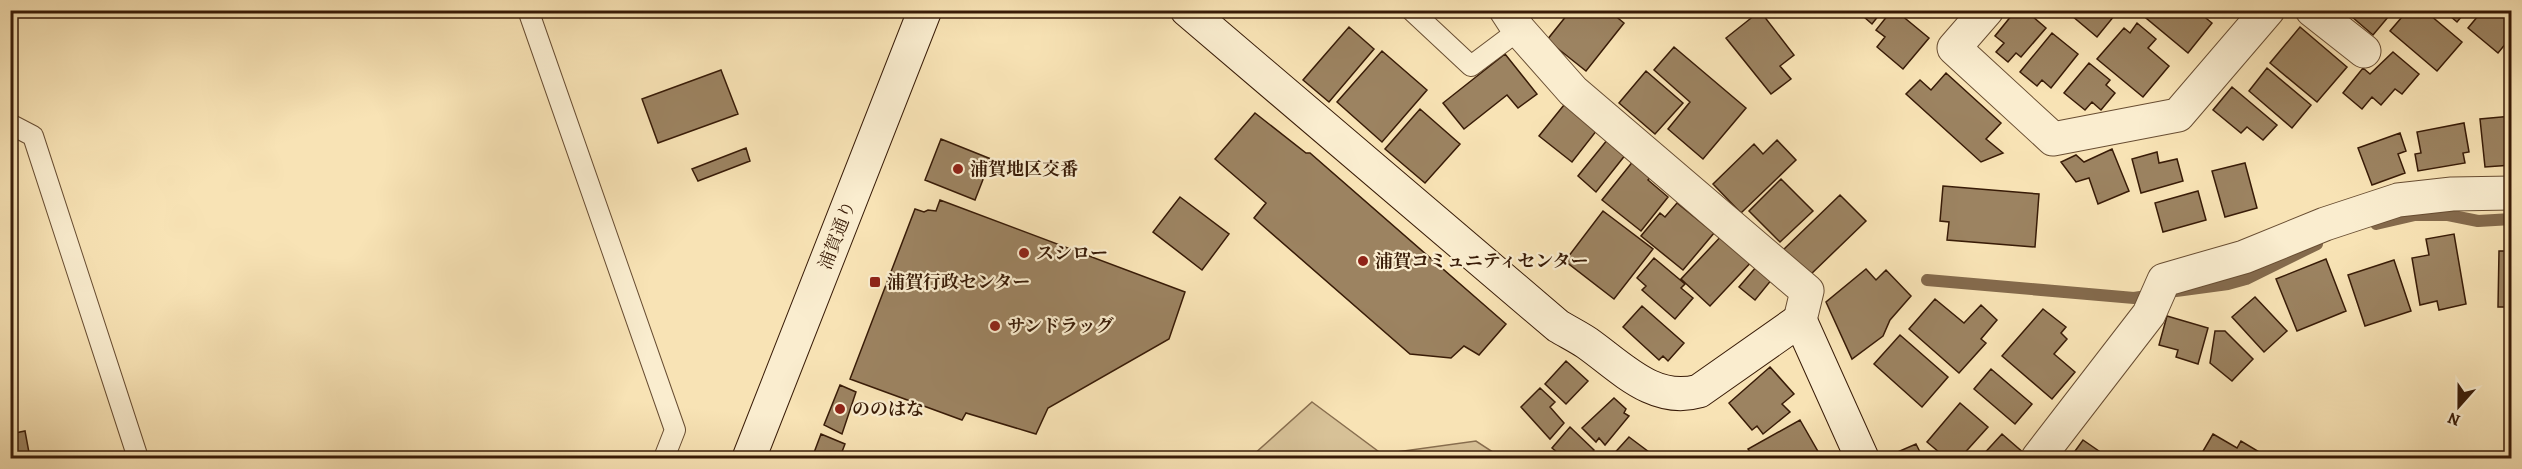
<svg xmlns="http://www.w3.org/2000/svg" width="2522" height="469" font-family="Alegreya,'Noto Serif JP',serif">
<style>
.green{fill:#d7c197;stroke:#886e4f;stroke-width:1.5}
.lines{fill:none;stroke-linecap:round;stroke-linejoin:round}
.stream{stroke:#846a4c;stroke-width:12}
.building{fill:#9c8361;stroke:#381b07;stroke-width:1.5}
.lane-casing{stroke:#684d32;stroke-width:22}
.street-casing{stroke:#684d32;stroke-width:35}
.secondary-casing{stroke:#381b07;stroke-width:35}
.lane{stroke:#faedcf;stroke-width:20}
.street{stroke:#faedcf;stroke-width:33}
.secondary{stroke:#faedcf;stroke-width:33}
.poi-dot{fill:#8f2418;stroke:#faedcf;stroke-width:2}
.labels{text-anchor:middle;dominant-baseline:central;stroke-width:4.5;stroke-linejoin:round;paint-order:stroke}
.poi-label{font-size:18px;font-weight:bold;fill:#381b07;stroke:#faedcf;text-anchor:start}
.street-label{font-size:18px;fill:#381b07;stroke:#faedcf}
</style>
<rect width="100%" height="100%" fill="#f8e3b5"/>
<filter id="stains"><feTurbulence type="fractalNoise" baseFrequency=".00333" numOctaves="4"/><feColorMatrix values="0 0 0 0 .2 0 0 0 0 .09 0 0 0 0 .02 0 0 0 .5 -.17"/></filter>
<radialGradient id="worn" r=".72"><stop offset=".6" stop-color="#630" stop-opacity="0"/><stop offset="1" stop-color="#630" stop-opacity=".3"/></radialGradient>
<path class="green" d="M1312,402l70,52 94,-13 26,17h-248l-1,-3z"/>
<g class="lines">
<path class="stream" d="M2376,224l39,-9h33l30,6 34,-2
M1927,280l207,18 19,-3
M2176,291l52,-7 18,-5 71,-35"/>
</g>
<path class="building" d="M1571,10h37l16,13 -38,48 -39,-31z
M1856,10h27l-11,14z
M1892,10h3l34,28 -26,31 -26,-22 8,-10 -9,-7z
M2016,10h9l21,18 -25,29 -5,-4 -8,9 -12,-10 8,-9 -9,-7z
M2065,10h54l-22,27z
M2142,10h54l16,13 -24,30 -48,-40z
M2344,10h50l-21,25z
M2408,10h16l38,32 -25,29 -47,-40z
M2443,10h24l-10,12z
M2483,10h29v36l-5,-4 -9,11 -30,-25z
M1760,11l34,44 -14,11 11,13 -20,15 -45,-56z
M2137,23l19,16 -8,9 21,18 -26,31 -46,-38 27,-31 6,5z
M1349,27l25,22 -45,53 -26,-22z
M2300,27l47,40 -30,35 -47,-39z
M2052,33l26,21 -27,34 -9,-8 -5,6 -17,-14z
M1674,47l72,61 -43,51 -35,-30 22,-27 -36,-32z
M1382,51l45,39 -45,52 -45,-40z
M2393,52l26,22 -17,20 -7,-5 -14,16 -9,-8 -10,12 -19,-16 20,-25 7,6z
M1505,54l32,40 -19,14 -11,-13 -43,34 -21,-26z
M2089,63l21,17 -4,5 9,8 -14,17 -9,-8 -7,8 -21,-17z
M2267,68l44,37 -19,23 -43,-37z
M721,70l17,44 -80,29 -16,-44z
M1646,71l37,32 -28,31 -36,-31z
M1946,73l55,50 -15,16 17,14 -22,9 -75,-68 14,-14 11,10z
M2232,87l45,38 -14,15 -16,-13 -6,6 -28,-23z
M1568,100l33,25 -29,37 -33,-26z
M1420,109l40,35 -35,39 -40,-34z
M1255,113l51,40h4l196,171 -27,31 -15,-9 -13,12 -41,-4 -156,-136 12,-15 -51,-44z
M2512,116v49l-27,2 -5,-48z
M2464,123l5,29 -6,1 2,10 -47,8 -3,-17 6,-1 -4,-21z
M2400,133l6,18 -8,3 7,19 -33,12 -14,-37z
M1612,134l18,15 -34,43 -18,-16z
M941,139l50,20 -16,41 -50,-20z
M1777,140l19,20 -55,53 -28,-29 41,-40 9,10z
M746,148l4,13 -52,20 -6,-12z
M2112,149l17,42 -31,13 -9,-26 -13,4 -15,-20 15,-7 8,7z
M2157,152l2,11 18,-4 6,22 -42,12 -9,-34z
M1634,160l19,14 -5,6 20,17 -27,34 -39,-31z
M2245,163l12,45 -32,9 -13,-46z
M1781,179l32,32 -33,31 -31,-31z
M1943,186l96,8 -4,53 -88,-7 2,-18 -9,-1z
M2198,191l8,29 -43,12 -8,-29z
M1840,195l26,26 -58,56 -26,-26z
M1180,197l49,37 -27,36 -49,-38z
M940,200l245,92 -16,47 -121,69 -12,26 -70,-21 -4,7 -112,-41 65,-170 9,3 4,-2 8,1z
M1677,203l37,30 -31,37 -42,-34 19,-23 5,4z
M1603,211l50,38 -39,50 -49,-38z
M1725,232l30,26 -45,48 -29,-27z
M2454,234l12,70 -27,6 -2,-9 -17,4 -8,-47 17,-3 -3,-16z
M2499,251h13v56h-14z
M1654,258l31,26 -4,4 12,10 -18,21 -33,-29 4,-4 -9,-8z
M2326,259l20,52 -49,20 -21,-52z
M2394,260l17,51 -46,15 -17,-51z
M1757,266l16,12 -18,22 -16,-13z
M1866,269l10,11 10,-10 25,26 -21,24 -7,16 -31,23 -26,-57z
M2255,297l32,34 -23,21 -32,-35z
M1935,299l29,24 17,-18 16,15 -16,19 5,4 -27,30 -50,-44z
M1642,306l42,37 -16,18 -5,-5 -4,4 -36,-33z
M2043,309l23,18 -5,6 6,6 -13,15 21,18 -23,27 -50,-43z
M2167,316l41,12 -10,36 -22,-7 2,-7 -19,-5z
M2215,331h10l28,28 -21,22 -22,-18z
M1900,335l48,42 -26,30 -48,-43z
M1566,361l22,20 -22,23 -21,-20z
M10,362l7,42 -7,1z
M1770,367l24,27 -12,10 8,8 -27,22 -6,-8 -5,4 -23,-27z
M1991,369l41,35 -17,20 -41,-35z
M840,385l16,7 -14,42 -18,-9z
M1540,388l15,14 -5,5 14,16 -14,16 -29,-32z
M1614,398l12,11 -2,4 5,3 -24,29 -6,-7 -3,4 -14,-14z
M1960,403l28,24 -28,31h-14l-19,-16z
M1800,420l20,35 -6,3h-60l-6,-9z
M1570,427l24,23 -7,8h-23l-12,-10z
M25,431l5,27h-20v-24z
M821,434l24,10 -5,13 4,1h-32z
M2002,434l24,21 -4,3h-42z
M2213,434l24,14 4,-7 25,15 -1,2h-66z
M1629,437l28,21h-47z
M2083,440l26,18h-39z
M1916,444l5,10 -11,4h-12l-3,-5z"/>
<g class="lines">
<defs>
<path id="lane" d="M528,10l147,420 -11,28
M1411,10l60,56 48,-36
M10,124l23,12 105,322"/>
<path id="street" d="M1506,10l13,20 54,61 234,200 -7,29
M1987,10l-33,38 99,91 125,-24 90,-105
M2312,10l52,41
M2038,458l111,-144 15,-34 80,-23 81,-33 73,-24 54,-6 60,-1"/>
<path id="secondary" d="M1187,10l371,316c10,6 20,11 29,17 34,24 67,61 112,48l101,-71 62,138
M749,458l176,-448"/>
</defs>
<use href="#lane" class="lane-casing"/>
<use href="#street" class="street-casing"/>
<use href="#secondary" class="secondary-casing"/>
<use href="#lane" class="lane"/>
<use href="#street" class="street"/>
<use href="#secondary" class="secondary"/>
</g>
<g class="poi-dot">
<circle cx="958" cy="169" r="6"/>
<circle cx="1024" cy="253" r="6"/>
<circle cx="1363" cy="261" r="6"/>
<rect x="869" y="276" width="12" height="12" rx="3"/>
<circle cx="995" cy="326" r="6"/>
<circle cx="840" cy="409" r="6"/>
</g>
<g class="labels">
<g class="poi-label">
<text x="970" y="169">浦賀地区交番</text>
<text x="1036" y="253">スシロー</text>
<text x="1375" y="261">浦賀コミュニティセンター</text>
<text x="887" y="282">浦賀行政センター</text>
<text x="1007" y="326">サンドラッグ</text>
<text x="852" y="409">ののはな</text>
</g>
<g class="street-label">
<text transform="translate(837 235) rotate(-69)">浦賀通り</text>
</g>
</g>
<rect width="2522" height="469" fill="none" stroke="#f8e3b5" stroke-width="36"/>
<rect x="12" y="12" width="2498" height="445" fill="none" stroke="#381b07" stroke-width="3"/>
<rect x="18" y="18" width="2486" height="433" fill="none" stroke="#381b07" stroke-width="1.5"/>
<g transform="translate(2459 406) rotate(201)" stroke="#faedcf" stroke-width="4.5" paint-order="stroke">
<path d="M0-4.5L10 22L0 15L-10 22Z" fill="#381b07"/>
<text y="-9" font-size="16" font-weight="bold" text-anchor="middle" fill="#381b07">N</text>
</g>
<rect width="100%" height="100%" filter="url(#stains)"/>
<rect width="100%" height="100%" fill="url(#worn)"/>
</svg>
